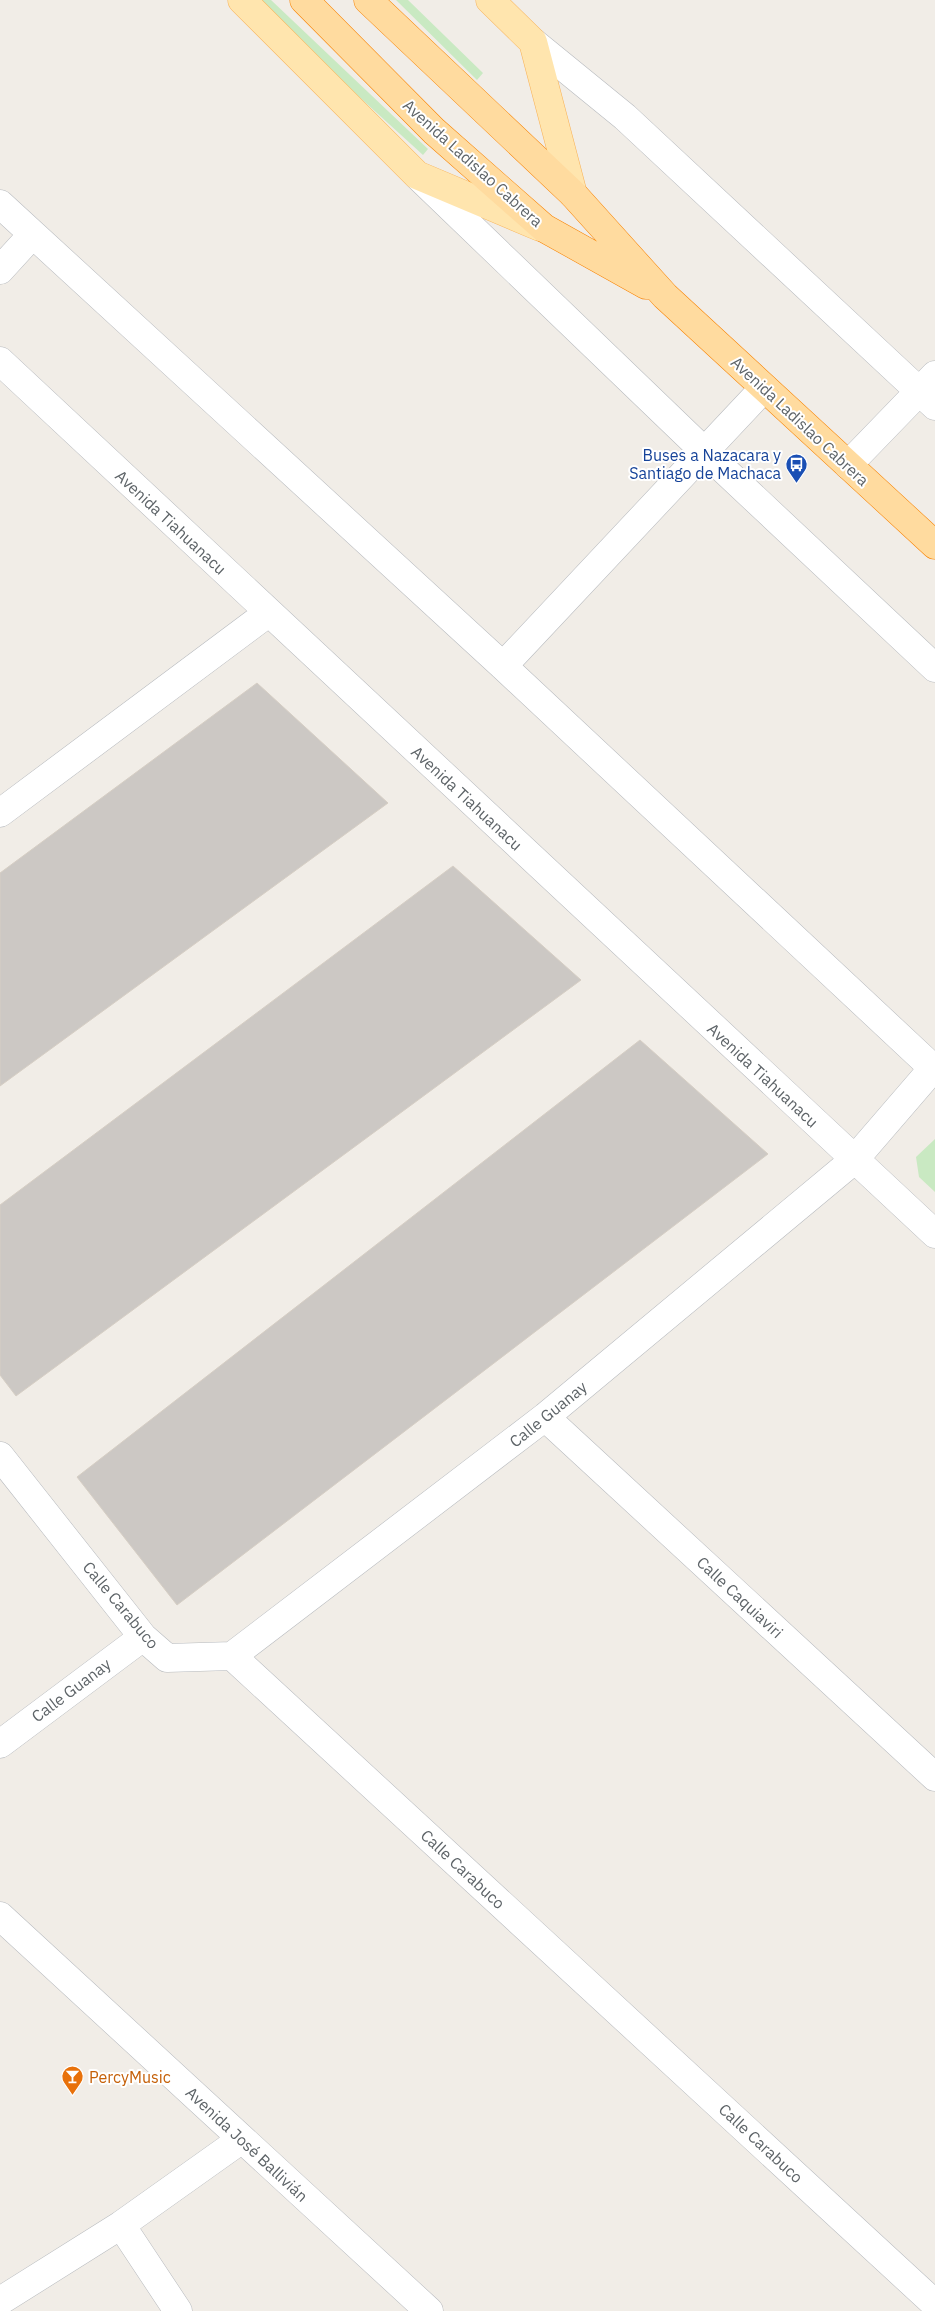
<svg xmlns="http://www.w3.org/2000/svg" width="935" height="2311" font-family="'IBM Plex Sans',sans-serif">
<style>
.green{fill:#c9e9c2}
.building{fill:#ccc8c4;stroke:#d6cec4}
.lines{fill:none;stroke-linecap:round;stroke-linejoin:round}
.minor-casing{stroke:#b7babe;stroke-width:29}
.primary-casing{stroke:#f8b258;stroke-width:29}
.trunk-casing{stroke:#f88200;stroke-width:29}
.minor{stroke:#fff;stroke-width:28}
.primary{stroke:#ffe5ae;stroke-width:28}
.trunk{stroke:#ffdb9f;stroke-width:28}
.labels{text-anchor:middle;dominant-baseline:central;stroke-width:4;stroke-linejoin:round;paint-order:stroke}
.street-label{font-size:16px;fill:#5e6468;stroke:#fff}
.transit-label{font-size:16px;fill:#164399;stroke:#fff;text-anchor:end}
.food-label{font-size:16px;fill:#c56008;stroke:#fff;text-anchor:start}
</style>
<rect width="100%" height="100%" fill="#f1ede7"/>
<path class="green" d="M253,0h18l157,149 -5,6z
M396,0h12l75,73 -6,7z
M935,1139v53l-16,-15 -3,-20z"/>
<path class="building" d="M257,683l131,120 -388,283v-213z
M453,866l128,114 -565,416 -16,-21v-170z
M640,1040l128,114 -591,451 -100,-128z"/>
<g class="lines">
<defs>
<path id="minor" d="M533,42l92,75 310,289
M418,176l287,276 230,216
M0,204l503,462 432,404
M0,270l32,-35
M0,361l935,873
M848,465l87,-90
M503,666l261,-278
M0,813l268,-200
M545,1417l390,360
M0,1456l143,181 24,21 65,-2 703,648
M232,1656l313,-239 309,-257 81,-94
M0,1744l143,-107
M0,1916l429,395
M121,2225l57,86
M0,2301l121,-76 121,-86"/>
<path id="primary" d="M242,0l175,175 123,52
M490,0l43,42 40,152"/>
<path id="trunk" d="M304,0l130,131 110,97 102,57
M368,0l205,194 92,102 270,249"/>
</defs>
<use href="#minor" class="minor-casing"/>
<use href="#primary" class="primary-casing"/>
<use href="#trunk" class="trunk-casing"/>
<use href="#minor" class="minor"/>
<use href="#primary" class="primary"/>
<use href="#trunk" class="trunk"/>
</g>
<defs>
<symbol id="bus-pin" viewBox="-11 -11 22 30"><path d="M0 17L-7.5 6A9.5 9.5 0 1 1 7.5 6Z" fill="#1a4fb4" stroke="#fff"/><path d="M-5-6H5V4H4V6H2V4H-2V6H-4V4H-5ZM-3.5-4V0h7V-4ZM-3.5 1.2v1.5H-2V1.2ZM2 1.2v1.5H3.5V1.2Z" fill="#fff"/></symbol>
<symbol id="bar-pin" viewBox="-11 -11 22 30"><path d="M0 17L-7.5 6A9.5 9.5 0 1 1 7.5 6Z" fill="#e8710a" stroke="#fff"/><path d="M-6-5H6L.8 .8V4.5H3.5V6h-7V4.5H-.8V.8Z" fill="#fff"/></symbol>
</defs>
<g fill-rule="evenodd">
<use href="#bus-pin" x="784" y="452" width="25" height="34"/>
<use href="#bar-pin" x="60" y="2064" width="25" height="34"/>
</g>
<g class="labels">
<g class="street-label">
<text transform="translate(473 163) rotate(42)">Avenida Ladislao Cabrera</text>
<text transform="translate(800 421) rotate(43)">Avenida Ladislao Cabrera</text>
<text transform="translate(171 522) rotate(43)">Avenida Tiahuanacu</text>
<text transform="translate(467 798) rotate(43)">Avenida Tiahuanacu</text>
<text transform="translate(763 1075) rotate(43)">Avenida Tiahuanacu</text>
<text transform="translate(548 1414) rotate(-39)">Calle Guanay</text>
<text transform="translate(740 1597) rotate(43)">Calle Caquiaviri</text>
<text transform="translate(121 1605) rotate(50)">Calle Carabuco</text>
<text transform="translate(71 1690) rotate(-37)">Calle Guanay</text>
<text transform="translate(463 1869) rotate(43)">Calle Carabuco</text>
<text transform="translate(761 2143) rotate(43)">Calle Carabuco</text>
<text transform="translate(247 2144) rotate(43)">Avenida José Ballivián</text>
</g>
<g class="transit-label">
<text x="781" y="455">Buses a Nazacara y<tspan x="781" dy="18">Santiago de Machaca</tspan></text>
</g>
<g class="food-label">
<text x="89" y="2077">PercyMusic</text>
</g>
</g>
</svg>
